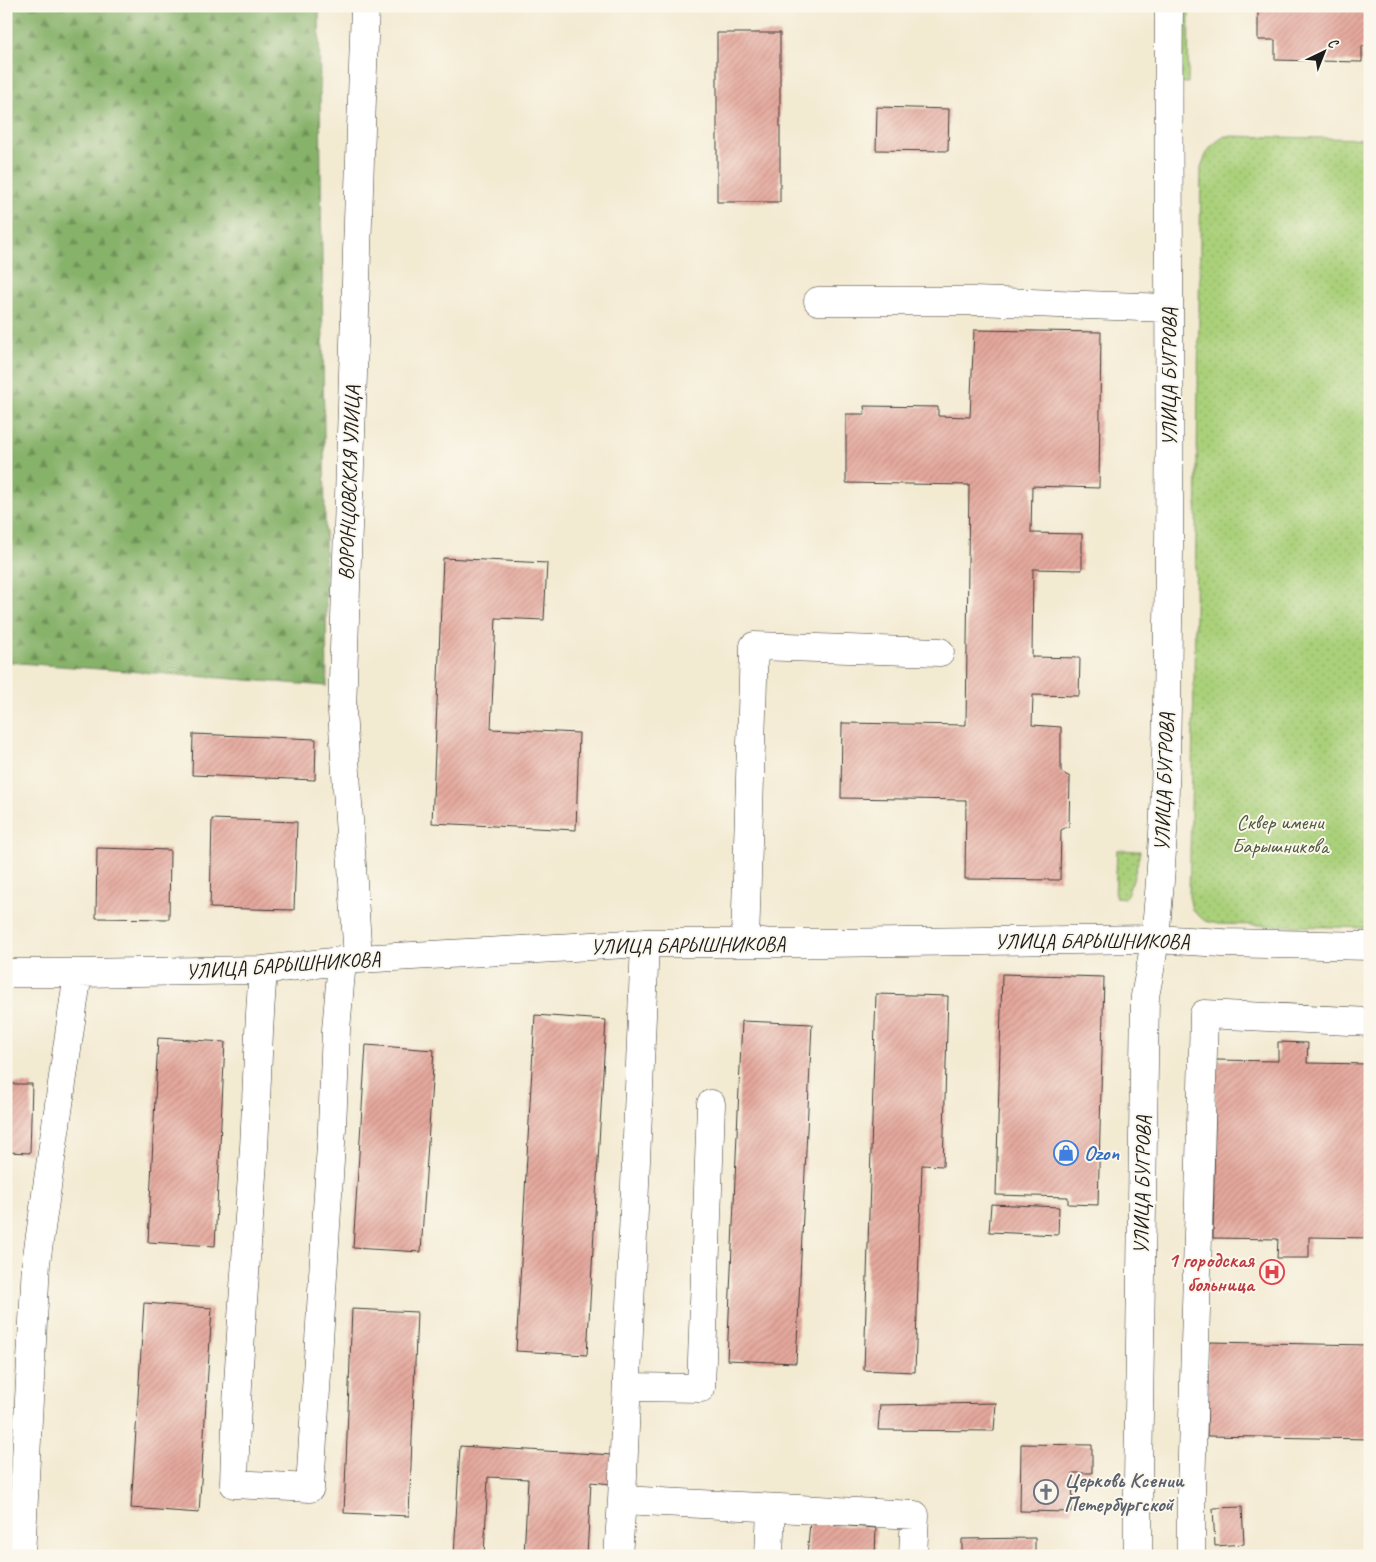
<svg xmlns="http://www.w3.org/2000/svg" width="1376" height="1562" font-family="Caveat,sans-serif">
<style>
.grass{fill:url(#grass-dots);stroke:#63764b}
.forest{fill:url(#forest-firs);stroke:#526743}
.building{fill:url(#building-hatch)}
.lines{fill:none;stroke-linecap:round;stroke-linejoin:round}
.minor-casing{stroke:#3c3b37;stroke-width:29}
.minor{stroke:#fff;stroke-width:28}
.labels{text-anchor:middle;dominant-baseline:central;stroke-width:4;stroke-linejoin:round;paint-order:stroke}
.street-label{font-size:21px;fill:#1c1c1c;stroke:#fbf7ec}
.park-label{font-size:21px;fill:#4e5b3d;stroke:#fbf7ec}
.shop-label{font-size:21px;font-weight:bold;fill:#366cbe;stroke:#fbf7ec;text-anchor:start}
.health-label{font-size:21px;font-weight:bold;fill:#be3a42;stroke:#fbf7ec;text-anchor:end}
.worship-label{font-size:21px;font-weight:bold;fill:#5b616d;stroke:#fbf7ec;text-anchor:start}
</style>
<defs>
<pattern id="grass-dots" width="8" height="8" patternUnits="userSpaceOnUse" patternTransform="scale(1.25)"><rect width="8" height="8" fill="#aad07a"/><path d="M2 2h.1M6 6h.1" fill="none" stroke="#92b269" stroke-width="1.8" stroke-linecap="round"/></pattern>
<pattern id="forest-firs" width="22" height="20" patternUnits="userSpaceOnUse" patternTransform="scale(1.25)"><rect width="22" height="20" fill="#87b26a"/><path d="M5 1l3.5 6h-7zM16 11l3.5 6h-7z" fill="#6e9056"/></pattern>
<pattern id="building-hatch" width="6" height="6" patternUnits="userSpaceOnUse" patternTransform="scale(1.25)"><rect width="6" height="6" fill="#e4a79c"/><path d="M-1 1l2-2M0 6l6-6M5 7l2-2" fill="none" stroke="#c38f86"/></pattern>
</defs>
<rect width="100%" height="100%" fill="#fbf7ec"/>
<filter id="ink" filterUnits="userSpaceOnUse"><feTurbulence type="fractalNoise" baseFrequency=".02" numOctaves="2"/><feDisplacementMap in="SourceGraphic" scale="10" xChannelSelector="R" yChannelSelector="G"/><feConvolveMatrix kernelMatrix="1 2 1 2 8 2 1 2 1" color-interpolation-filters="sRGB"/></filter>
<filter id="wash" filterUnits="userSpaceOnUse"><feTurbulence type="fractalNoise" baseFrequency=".0096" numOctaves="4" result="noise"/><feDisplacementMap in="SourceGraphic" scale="20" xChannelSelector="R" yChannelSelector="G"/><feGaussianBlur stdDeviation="1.12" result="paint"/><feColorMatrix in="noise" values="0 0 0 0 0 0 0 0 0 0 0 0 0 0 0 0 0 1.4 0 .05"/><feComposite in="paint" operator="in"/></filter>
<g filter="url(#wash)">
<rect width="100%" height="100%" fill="#f3ead2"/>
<path class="grass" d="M1181,6h8l-1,77 -8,-1z
M1225,136l145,3v789l-152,-4 -13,-3 -13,-11 -3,-14 5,-210 7,-519c6,-16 9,-22 24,-31z
M1117,850l23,1c-3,16 -7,32 -15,47l-10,-1z"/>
<path class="forest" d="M6,6h313l8,680 -321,-24z"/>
<g id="blocks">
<path class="building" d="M1258,6h112v40h-8v16l-87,-2v-20h-17z
M717,33h63v169h-63z
M877,107l72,2 -1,42 -72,-1z
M974,330l127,2 -2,156 -67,-2 -1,47 51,1v36l-49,-1 -1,88 48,1 -1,38 -46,-1 -1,30 29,2v45l9,5 -1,49 -8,4 -1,50 -95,-1 1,-79 -125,-2 1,-75 124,2 3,-240 -123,-2v-69h19l-1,-8 74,1v9l32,1z
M443,558l104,5 -3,57 -48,-2 -5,111 88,4 -3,97 -144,-7z
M193,734l123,5 -1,41 -123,-5z
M212,819l85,3 -3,88 -84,-2z
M97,848l73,2 -1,69 -73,-1z
M1002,974l102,3 -6,228 -30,-1v-7l-72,-2z
M876,994l72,2 -5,170 -21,-1 -7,207 -51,-2z
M535,1015l71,5 -19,335 -71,-4z
M742,1021l70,3 -16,339 -69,-3z
M158,1038l67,4 -10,204 -67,-4z
M1278,1042l30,1 -1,20 63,1v174l-61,-1v21h-32l1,-19 -65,-1 3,-178 62,1z
M366,1045l68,5 -13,202 -68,-4z
M6,1084h26l-2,69 -24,-1z
M991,1204l68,3 -1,28 -69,-3z
M144,1303l68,5 -13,205 -68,-5z
M352,1309l65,3 -8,204 -65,-3z
M1208,1342l162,3v94l-163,-3z
M996,1403l-2,28 -116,-1 2,-25z
M1021,1444l71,1v28h-19l-1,39 -52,-1z
M460,1446l153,9 -1,29 -21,-2 -4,74h-63l4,-77 -40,-2 -4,79h-30z
M1242,1507l2,37 -29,2 -2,-38z
M810,1523l66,5 -1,28h-68z
M1035,1538v18h-73v-17z"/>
</g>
</g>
<g filter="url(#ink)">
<use href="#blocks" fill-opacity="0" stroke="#3c3b37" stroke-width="1"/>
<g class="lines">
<defs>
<path id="minor" d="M818,301h156l195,7
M745,943l9,-297 186,6
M358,959l-16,-248 23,-705
M263,970c-5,59 -6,119 -9,178 -8,112 -17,224 -20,336l76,4 22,-360 4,-98 6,-69
M6,973h72l185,-3 95,-11 287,-16h178l332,-4 68,4 147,3
M627,1387l74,1 10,-284
M622,1500l23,-557
M21,1556l15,-293 42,-290
M618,1556l4,-56 293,15 -2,41
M769,1556l2,-47
M1138,1556v-74l7,-486c4,-20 8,-40 10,-59 11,-104 12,-209 13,-314 4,-205 -1,-411 1,-617
M1191,1556v-64l13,-478 166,8"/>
</defs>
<use href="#minor" class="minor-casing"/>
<use href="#minor" class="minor"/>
</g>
</g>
<defs>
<symbol id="shop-ring" viewBox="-11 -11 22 22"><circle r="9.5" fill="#fbf7ec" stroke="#3f7fe0" stroke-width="1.5"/><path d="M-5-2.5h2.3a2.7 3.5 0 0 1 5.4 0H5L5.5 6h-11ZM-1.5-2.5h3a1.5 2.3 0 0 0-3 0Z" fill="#3f7fe0"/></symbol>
<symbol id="hospital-ring" viewBox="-11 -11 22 22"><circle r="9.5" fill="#fbf7ec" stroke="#e0444e" stroke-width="1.5"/><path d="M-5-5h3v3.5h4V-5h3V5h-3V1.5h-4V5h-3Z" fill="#e0444e"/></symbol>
<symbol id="church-ring" viewBox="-11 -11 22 22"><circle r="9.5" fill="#fbf7ec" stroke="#6b7280" stroke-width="1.5"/><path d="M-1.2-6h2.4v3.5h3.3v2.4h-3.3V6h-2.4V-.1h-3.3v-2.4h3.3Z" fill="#6b7280"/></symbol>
</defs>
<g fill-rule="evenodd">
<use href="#shop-ring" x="1052" y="1139" width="28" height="28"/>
<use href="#hospital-ring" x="1258" y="1258" width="28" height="28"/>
<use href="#church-ring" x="1032" y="1478" width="28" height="28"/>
</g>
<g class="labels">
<g class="street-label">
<text transform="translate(1169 377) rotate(-90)">УЛИЦА БУГРОВА</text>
<text transform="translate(349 483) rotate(-88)">ВОРОНЦОВСКАЯ УЛИЦА</text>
<text transform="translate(1164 782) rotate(-88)">УЛИЦА БУГРОВА</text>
<text x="1092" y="941">УЛИЦА БАРЫШНИКОВА</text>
<text transform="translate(688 945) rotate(-1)">УЛИЦА БАРЫШНИКОВА</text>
<text transform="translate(283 965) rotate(-4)">УЛИЦА БАРЫШНИКОВА</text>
<text transform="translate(1142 1185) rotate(-89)">УЛИЦА БУГРОВА</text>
</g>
<g class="park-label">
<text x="1280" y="822">Сквер имени<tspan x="1280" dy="24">Барышникова</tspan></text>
</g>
<g class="shop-label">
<text x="1084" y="1153">Ozon</text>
</g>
<g class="health-label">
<text x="1254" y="1260">1 городская<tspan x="1254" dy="24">больница</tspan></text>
</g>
<g class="worship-label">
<text x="1064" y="1480">Церковь Ксении<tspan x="1064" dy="24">Петербургской</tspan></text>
</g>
</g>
<rect width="1376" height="1562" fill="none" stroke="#fbf7ec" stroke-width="25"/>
<g transform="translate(1324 52) rotate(43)" stroke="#fbf7ec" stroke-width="4" paint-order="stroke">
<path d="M0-4L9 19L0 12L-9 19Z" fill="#1c1c1c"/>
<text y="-8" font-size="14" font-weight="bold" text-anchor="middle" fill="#1c1c1c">С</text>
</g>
</svg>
